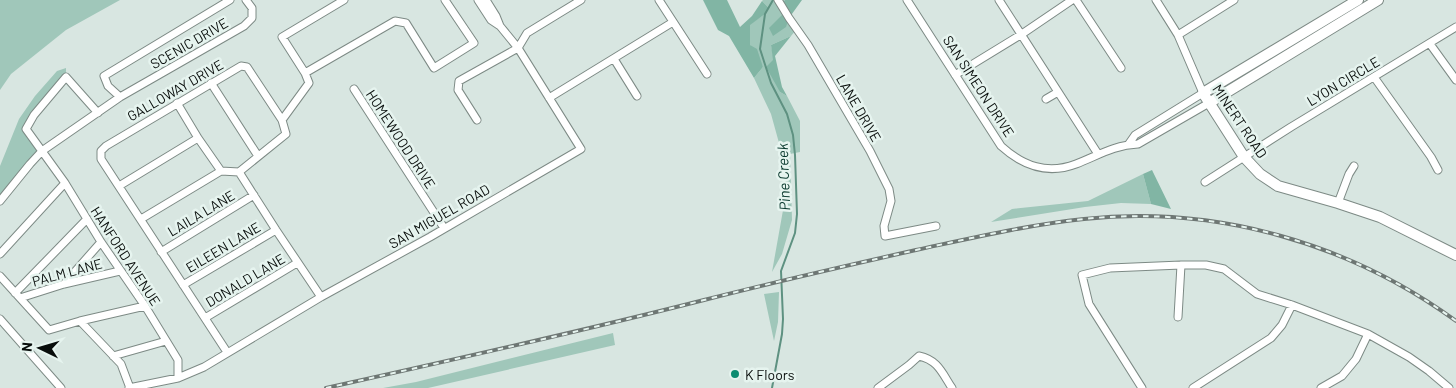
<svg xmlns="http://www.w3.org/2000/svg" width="1456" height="388" font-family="Barlow,sans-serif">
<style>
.green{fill:#a0c7ba}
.forest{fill:#81b5a4}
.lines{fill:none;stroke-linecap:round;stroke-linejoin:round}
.stream{stroke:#5e9181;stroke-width:2}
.street-casing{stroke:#7d8a85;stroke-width:9}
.secondary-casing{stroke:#7d8a85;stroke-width:12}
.street{stroke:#fff;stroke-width:7}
.secondary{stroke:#fff;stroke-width:10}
.rail-casing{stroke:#6e7774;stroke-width:4}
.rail{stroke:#e6f4ef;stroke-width:2;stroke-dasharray:5.5;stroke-linecap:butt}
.poi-dot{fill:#0c8c71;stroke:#e6f4ef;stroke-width:2}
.labels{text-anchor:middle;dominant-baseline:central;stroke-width:5;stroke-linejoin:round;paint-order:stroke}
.street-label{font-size:14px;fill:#080d0b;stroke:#e6f4ef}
.poi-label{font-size:14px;fill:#080d0b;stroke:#e6f4ef;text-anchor:start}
.water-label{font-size:15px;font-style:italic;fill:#07372b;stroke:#e6f4ef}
</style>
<rect width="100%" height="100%" fill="#d8e6e1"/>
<path class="green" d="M0,0h120l-54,30 -55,44 -11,16z
M763,0h22l-4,5 15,25 -5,6 -20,9 9,47 7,4 13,25v31l-10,2 2,66 -10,34 -10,18 13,-73 -1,-38 -13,-47 -17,-36 9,-11 -13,-22v-21l15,-10 4,-6 -7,-7z
M66,68v9l-40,52 16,22 -42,50v-35l19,-47 16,-23 22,-25z
M1143,174l8,30 -30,-1 -36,4 -94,15 21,-13 76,-8z
M779,292l-1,30 -4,19 -10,-47z
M613,333l2,12 -187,43h-45l33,-6z"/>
<path class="forest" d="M703,0h24l13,27 12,-11 10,-15 7,7 -4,6 -15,11v20l7,4 6,18 -9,11 -25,-42 -11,-6z
M785,0h17l-13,18 -3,9 -13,9 -4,-8 16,-16 -4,-7z
M791,36l-16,20 7,31 5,9 -7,-4 -14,-25 7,-7 -2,-15z
M1152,170l19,39 -20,-5 -8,-30z"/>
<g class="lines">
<path class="stream" d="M772,388l10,-54 1,-15 -2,-48 14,-38 2,-19 -2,-59 -2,-20 -6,-21 -16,-31 -11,-34 5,-35 8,-14"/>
<defs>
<path id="street" d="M486,0l10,16 4,10
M659,0l48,74
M778,0l11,18 19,27 62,106 19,38 2,12 -7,25 1,10 51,-10
M907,0l94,146c22,20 46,29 75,18 21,-8 38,-19 62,-20l71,-41
M999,0l99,154
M1076,0l45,68
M1178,35l56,-35
M1430,44l26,36
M614,59l23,37
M305,73l-23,-36 62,-37
M955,75l67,-41 50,-34
M1374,77l57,80 7,13
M211,83l47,73
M354,89l90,139
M120,97l-12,-11 -4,-10 126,-76
M549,98l124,-76
M1046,99l12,-7
M177,103l21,35 23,33 18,1
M98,113l-32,-36 -32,38 -8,14 39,54 36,59 44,64 33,54v18
M282,120l27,-37 -4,-10 90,-52 11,2 28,45 40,-25 -29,-43
M477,120l-19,-30 1,-9 59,-33 9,-15 54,-33
M1128,145l7,-10 68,-42 -25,-58 -22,-35
M1205,182l86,-55 165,-100
M119,186l79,-48
M0,201l30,-37 12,-13 78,-54 124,-71 8,-8v-10l-6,-8
M1338,203l11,-29 5,-8
M141,219l80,-48
M161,252l93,-57
M0,254l65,-71
M0,276l49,54 31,-9 41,43 9,24
M64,284l37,-42
M183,285l93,-55
M15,293l72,-74
M20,298l44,-14 56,-13
M1178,317l3,-52
M205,318l92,-55
M0,319l61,69
M80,321l65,-15
M227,352l-126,-193v-8l5,-5 135,-80 6,1 35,53 4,14 -47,38 37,58 45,67
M113,356l53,-15
M129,388l49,-10 26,-11 117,-70 109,-60 151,-88 -63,-101 -18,-22 -9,-6 -13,-20
M878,388l31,-23 10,-9c19,4 23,17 33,32
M1142,388l-53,-84 -7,-29 28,-7 71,-3h25l18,4 33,25 35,11 76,29 41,23 20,14 20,17
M1193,388l78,-50 11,-13 10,-20
M1321,388l21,-12 14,-17 12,-25"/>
<path id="secondary" d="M1358,0l-155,93 41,64 16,17 18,12 60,17 42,14 76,38
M1209,103l169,-103"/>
</defs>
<use href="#street" class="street-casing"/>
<use href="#secondary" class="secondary-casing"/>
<use href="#street" class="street"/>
<use href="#secondary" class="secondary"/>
<defs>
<path id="rail" d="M326,388c126,-28 253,-56 378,-88 71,-18 141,-34 212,-50 56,-12 111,-25 168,-31 132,-14 265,24 372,102"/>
</defs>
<use href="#rail" class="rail-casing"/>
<use href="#rail" class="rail"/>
</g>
<circle class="poi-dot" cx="735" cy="374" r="5"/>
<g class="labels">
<g class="street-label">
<text transform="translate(189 43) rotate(-30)">SCENIC DRIVE</text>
<text transform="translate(1343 81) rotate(-31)">LYON CIRCLE</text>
<text transform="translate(979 86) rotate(57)">SAN SIMEON DRIVE</text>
<text transform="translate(175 90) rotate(-30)">GALLOWAY DRIVE</text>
<text transform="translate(859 108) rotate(60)">LANE DRIVE</text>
<text transform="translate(1240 121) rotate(56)">MINERT ROAD</text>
<text transform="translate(401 139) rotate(57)">HOMEWOOD DRIVE</text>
<text transform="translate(201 213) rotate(-31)">LAILA LANE</text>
<text transform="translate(439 216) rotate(-30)">SAN MIGUEL ROAD</text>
<text transform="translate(223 247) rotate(-31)">EILEEN LANE</text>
<text transform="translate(126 256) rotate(57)">HANFORD AVENUE</text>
<text transform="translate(67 272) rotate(-15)">PALM LANE</text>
<text transform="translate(245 280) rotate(-31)">DONALD LANE</text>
</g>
<g class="poi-label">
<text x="745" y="374">K Floors</text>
</g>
<g class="water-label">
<text transform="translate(783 177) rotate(-92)">Pine Creek</text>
</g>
</g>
<g transform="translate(40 348) rotate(275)" stroke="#e6f4ef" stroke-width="4" paint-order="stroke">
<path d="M0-4L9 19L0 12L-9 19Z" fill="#080d0b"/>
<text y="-8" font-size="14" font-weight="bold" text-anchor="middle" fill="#080d0b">N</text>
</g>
</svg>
